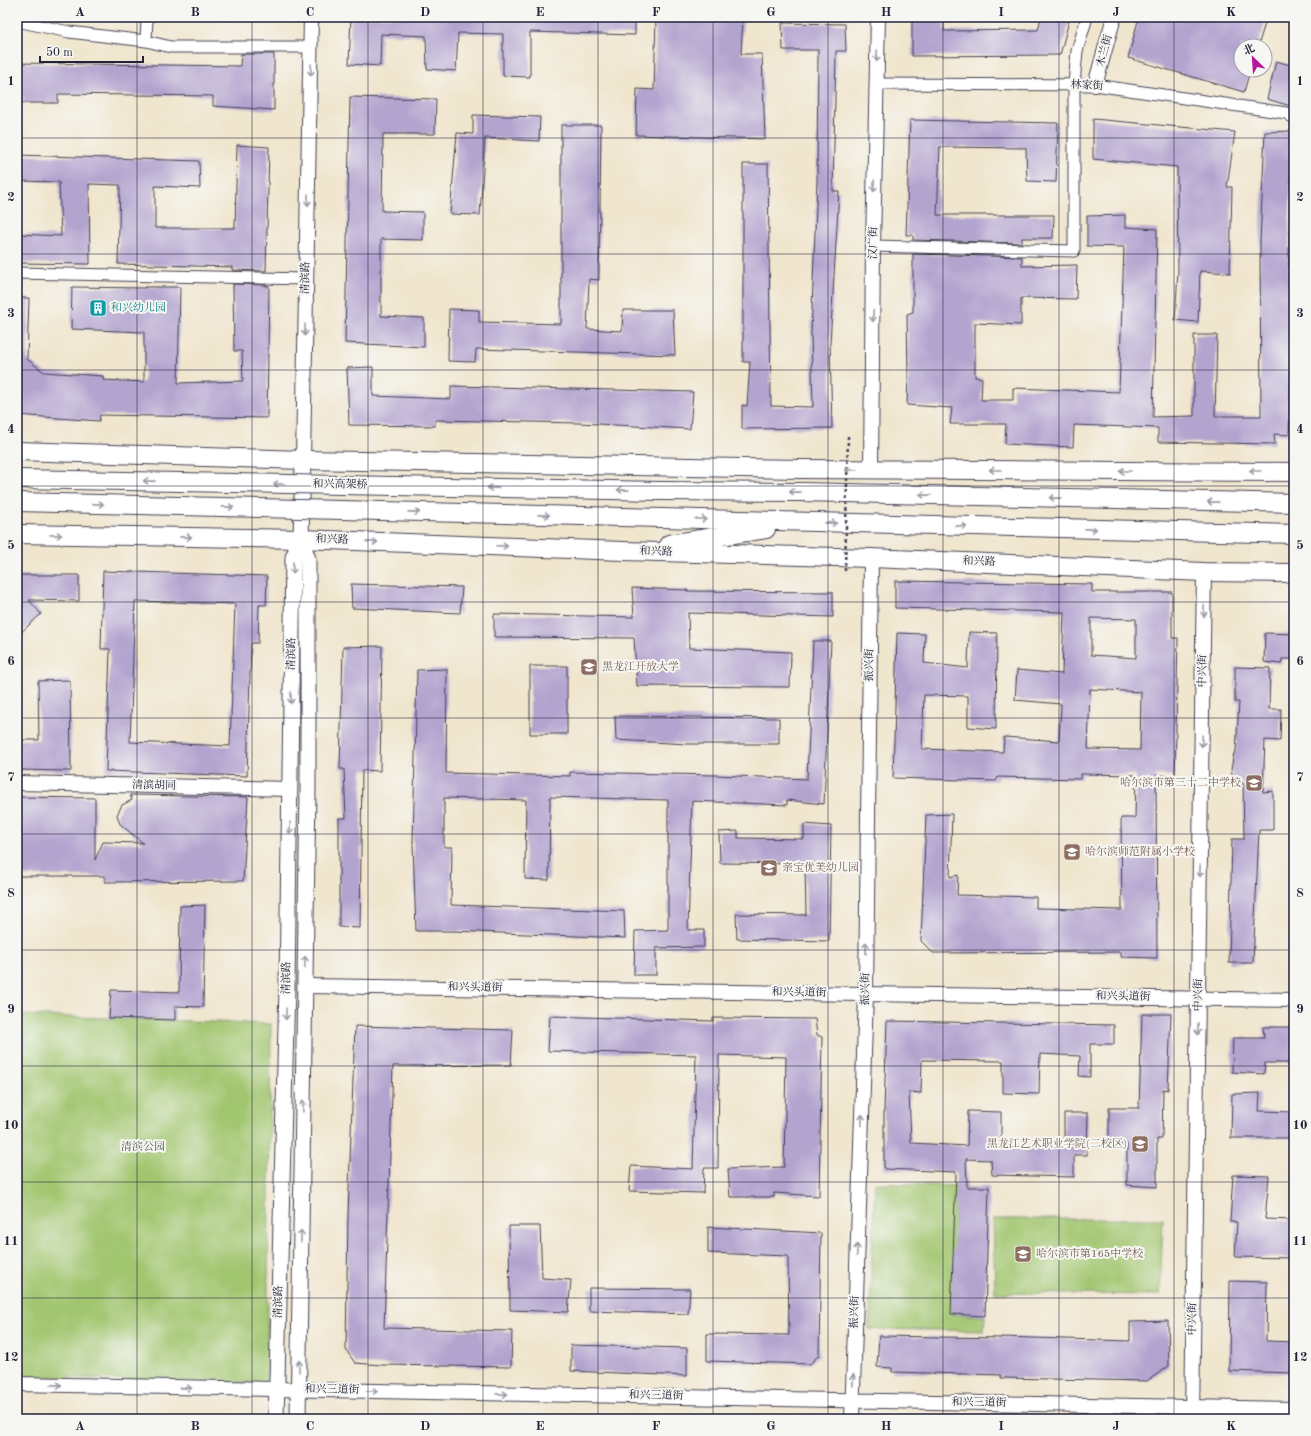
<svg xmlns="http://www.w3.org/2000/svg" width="1311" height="1436" font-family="'Old Standard TT','Noto Serif SC',serif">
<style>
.green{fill:#a2c670;stroke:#627456}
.building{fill:#b2a3cf;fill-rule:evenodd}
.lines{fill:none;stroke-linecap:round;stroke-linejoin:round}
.minor-casing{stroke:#413f51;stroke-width:13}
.tertiary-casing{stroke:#413f51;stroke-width:16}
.secondary-casing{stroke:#413f51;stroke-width:17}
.trunk-casing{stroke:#413f51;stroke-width:20}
.minor{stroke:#fff;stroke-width:11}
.tertiary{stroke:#fff;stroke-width:14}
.secondary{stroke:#fff;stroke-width:15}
.trunk{stroke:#fff;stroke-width:18}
.trunk-bridge-casing{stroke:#413f51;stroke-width:20;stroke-linecap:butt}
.path-bridge{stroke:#413f51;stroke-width:2.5;stroke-dasharray:3 3;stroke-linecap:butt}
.trunk-bridge{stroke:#fff;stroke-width:18}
.oneway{stroke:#9c9ca7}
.grid{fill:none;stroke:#22223b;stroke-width:1;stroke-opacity:0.55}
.labels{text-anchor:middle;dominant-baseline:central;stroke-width:4;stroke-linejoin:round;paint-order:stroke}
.street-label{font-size:11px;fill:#22223b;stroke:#f6f6f2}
.culture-label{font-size:11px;fill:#0d838f;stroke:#f6f6f2;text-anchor:start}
.education-label{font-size:11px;fill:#785e54;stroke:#f6f6f2;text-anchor:start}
.park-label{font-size:11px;fill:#4f5b4e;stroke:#f6f6f2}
.neatline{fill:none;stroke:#22223b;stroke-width:1.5}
.grid-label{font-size:13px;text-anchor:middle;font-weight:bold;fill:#22223b}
</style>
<rect width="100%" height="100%" fill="#f6f6f2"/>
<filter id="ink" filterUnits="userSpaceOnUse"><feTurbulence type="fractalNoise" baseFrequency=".025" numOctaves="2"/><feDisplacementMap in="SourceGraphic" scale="8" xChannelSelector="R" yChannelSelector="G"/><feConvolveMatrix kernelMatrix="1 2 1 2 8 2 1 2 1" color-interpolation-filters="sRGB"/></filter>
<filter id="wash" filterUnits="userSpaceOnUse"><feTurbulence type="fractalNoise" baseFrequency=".012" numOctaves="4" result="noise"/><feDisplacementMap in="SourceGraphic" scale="16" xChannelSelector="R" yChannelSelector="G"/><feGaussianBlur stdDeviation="0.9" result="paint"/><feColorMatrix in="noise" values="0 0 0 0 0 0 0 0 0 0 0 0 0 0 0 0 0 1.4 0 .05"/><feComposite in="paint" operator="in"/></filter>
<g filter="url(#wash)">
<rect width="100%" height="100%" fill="#f0e5cd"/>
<path class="green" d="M17,1015l254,9 -4,360 -250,-8z
M875,1183l81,3 -4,128 33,2 -1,15 -115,-2z
M993,1219h170l-3,76 -165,-2z"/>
<g id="blocks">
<path class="building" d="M351,17h284v18l-105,-3v45l-27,-1v-42l-45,-1 -2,38 -29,-2 -1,-33 -45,-2 -1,32 -31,-2z
M656,17h87l-2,37h21l3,85 -129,-4 1,-46 17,1z
M912,17h32v14l94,-1 3,-13h29l-10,38 -148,1z
M1139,17h128l-9,29h-17v24h9l-6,22 -116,-34z
M782,23l63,1 1,27h-10l-3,140h6l-9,153 2,84 -90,1v-24l5,1 3,-44h-7v-198h25l3,242 42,1 -2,-73 6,-153 1,-131h-35z
M241,54h33v56l-61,-4v-10l-155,-2v9h-41v-40l223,3z
M1276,61l18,5v41l-27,-8z
M350,97l86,2 -1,35h-52l-1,77 41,1v28l-42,-1v77l43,2v29l-79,-4z
M473,115l67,2 -1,24 -54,-3 -5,77 -30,-1 7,-81 16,1z
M1093,119l142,13 -8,55h5l-2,86 -30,-2 -2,51 -23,-2 3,-48 -1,-105 -84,-8z
M910,120l148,3 -2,59 -29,-1 -1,-33 -86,-1 -3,68h117l-1,23h-31v5l-109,-3v-5h-7z
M561,125h40l-2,155 -10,-1 -2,50 35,2 1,-21h50l2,45 -199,-6 -1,13 -27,-1 1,-52 30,1v12l82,2z
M1292,131l-3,111v28l5,-1v15l-5,151 -15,-1 1,10 -117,-2v-14l-84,-3 -1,22 -68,-3 1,-20h-56l2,-16 -45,-3 1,-28 -1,-63 6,-2v-58l109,3v9l55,-1 -1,34 -55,-1v27l-46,-2v54l7,1 -1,22h32v-12l106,4 5,-145 -37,-1v-30l38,-1v12l32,2 -4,188 41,-1v-81h23l-2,81h46l-1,-174 5,-110z
M237,145l32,2 -3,124 -34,-1v-3l-114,-3 2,-79 -31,-1 1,80 -73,-1v-29l44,2 -2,-54 -42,-1v-26l182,6 1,27 -45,-2v42h80z
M233,284l33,1v1h3l-2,132 -167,-3 -1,6 -82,-6v-117h12l-2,61 17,13 59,4v4l41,2v-50l-73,-3 1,-42 73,1v-1h35l-2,96 65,-2 -1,-30h-8z
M373,367v29l78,3v-13l242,6 -3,37 -111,-6 -144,-3v6l-86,-1 -2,-57z
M103,571l164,5 -1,29h-7l-1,38h-7l-4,133 -141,-5 4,-122h-9zM135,601l100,3 -5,142 -100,-4z
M17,575h62v26l-50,-1 12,14 -24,22z
M895,581l197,3v8h80v46h6l-3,138 -19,-1 1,183 -36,-1v-5l-188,1 -12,-12 5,-126 26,-1 -2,63 8,-2 -1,20 79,2v11l86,2 -1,-92h14l1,-43 -55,-1v5l-83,-2 -2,4 -103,-3 4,-145 28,1 -1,29 44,5 1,-36 28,1 -1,96 -28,-2v-31l-44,-1 -2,54 81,3 1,-15 55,4 2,-37 -46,-4 2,-30 45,4 2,-62 -169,-4zM1091,618l45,1v39l-45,-3zM1090,689l51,3 -1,58 -52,-1z
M351,584l111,3 -2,26 -108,-5z
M632,588l55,2v1l146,1v25l-145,-4 1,35 102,4 -1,35 -153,-1 -3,-48 -140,-1v-23l140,3z
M1265,633l29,1v25h-12l-1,5 -17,-2z
M813,641h18l-7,163 -37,-4v5l-95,-4 -4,129h16v17l-48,1v27h-22l1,-44 33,-1v-130l-118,-3 -1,83 -24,-1 1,-79 -82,-2v49h8l-1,58 173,6 1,27 -173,-7h-36l-3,-88 4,-173 30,-1 -1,104 124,3v-4l145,3 92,4z
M382,646l-2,125 -18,-1 -2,158 -21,-1v-109h7l-2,-49h-4l3,-122z
M530,666h37v68h-37z
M1235,667l35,1 -1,41h12l-1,32 -15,-1 -2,52 10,-1v39h-14l-6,133h-24l3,-124h12l-1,-56 -10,-4 -2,-10 3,-16 2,-2 3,-49h-4z
M70,680l1,91 -54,-1v-30h22l-1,-59z
M615,716l164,2v26h-92l-71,-4z
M130,795l118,2 -5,84 -138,1v-6h-88v-79l78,1v62l8,-18 40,1 -23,-19 -3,-9 5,-10 10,-5z
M804,824l27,2 -2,115 -92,-2 -1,-25 70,1 -1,-51 -85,-1 -1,-31 19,-1v7l66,1z
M205,905l-2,102 -28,-1v14l-66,-2 2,-28 68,2 1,-86z
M1142,1014h29l-3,76 -5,-1 -1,50h-5v48l-30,-2v-41l-18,-1v-35h30z
M550,1016l163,5v-3l102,1 2,16 5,2 -3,159 -45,-3v4h-44l-2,-28 56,-2 2,-110 -67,-2 -1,113h-14l-1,25 -74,-2 2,-25 62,3 3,-114 -148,-4z
M887,1021l227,4v19h-24v33l-11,-1 1,-20 -40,-2 -1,40 -36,-1v-32l-81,-1 -1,33 -12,-1 2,51 56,3 1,-35 33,1v34h63v-33h24l-1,42h-13v22l-82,-2 -1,-15 -25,-1 1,28h22l-4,129 -34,-2 5,-142 -72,-3v-58z
M355,1026l158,4 -2,35 -118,1 -9,262 128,3 -1,36 -129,-2 -27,-2 -9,-13 2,-135z
M1263,1027h31v36h-29l-1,11 -32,-2 1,-34h31z
M1260,1093l-1,18 35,1v26h-63l1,-44z
M1233,1175l36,1 -4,43 29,1v38l-59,-1 2,-35h-7z
M509,1226h31l2,52 29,2 -3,32 -58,-2z
M708,1227l113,6 -2,122 -9,9 -103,-3v-27l82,1 -1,-79 -80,-3z
M1230,1281l37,1 -1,59 28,1v31l-65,-2z
M589,1288l101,1 -2,25 -99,-3z
M1168,1321l1,45 -22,15 -146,-3v-3l-109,-3v-4l-15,-1 2,-31 122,2v-1l129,4v-19z
M571,1345l116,3v28l-116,-5z"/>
</g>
</g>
<g filter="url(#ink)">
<use href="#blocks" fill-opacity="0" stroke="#413f51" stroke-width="1"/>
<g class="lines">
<defs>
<path id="minor" d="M17,21l52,11 77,9 25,6h140
M146,41l1,-24
M876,84l219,1 191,28 8,5
M873,246l201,5v-167l3,-33 10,-34
M17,273l289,6"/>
<path id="tertiary" d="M1095,85l19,-68
M303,460l8,-443
M871,470l2,-224 5,-229
M17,783l273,6
M305,986l989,14
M17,1384l1277,25
M852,1419l14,-425 5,-436
M1192,1419l12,-847"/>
<path id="secondary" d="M276,1419l11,-433 6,-429 8,-18 2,-79
M298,1419l10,-628v-232l-7,-20"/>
<path id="trunk" d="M17,451l286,9 498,9 493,3
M662,491l138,1 494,11
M662,518l632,16
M17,534l284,5 322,12 248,7 333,14 90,1
M669,544l97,-15"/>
</defs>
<use href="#minor" class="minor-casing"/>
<use href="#tertiary" class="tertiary-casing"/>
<use href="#secondary" class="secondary-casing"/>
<use href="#trunk" class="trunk-casing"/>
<use href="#minor" class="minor"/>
<use href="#tertiary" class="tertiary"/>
<use href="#secondary" class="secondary"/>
<use href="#trunk" class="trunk"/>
<defs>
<path id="trunk-bridge" d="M17,479l645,12
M17,502l645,16"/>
</defs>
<use href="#trunk-bridge" class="trunk-bridge-casing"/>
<path class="path-bridge" d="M845,571l3,-135"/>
<use href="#trunk-bridge" class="trunk-bridge"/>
</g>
<defs><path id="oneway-shaft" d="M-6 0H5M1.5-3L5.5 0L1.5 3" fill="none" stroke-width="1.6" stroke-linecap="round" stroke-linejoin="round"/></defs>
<g class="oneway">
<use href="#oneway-shaft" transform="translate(877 56) rotate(92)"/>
<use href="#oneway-shaft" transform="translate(311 70) rotate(91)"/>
<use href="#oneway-shaft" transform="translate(874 186) rotate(91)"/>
<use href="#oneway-shaft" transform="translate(308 200) rotate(91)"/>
<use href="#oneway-shaft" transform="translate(873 316) rotate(91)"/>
<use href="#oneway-shaft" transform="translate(305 330) rotate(91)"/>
<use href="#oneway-shaft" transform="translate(851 470) rotate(-180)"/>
<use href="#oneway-shaft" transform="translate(995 470) rotate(-180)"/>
<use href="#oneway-shaft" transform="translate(1125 471) rotate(-180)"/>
<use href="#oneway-shaft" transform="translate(1255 471) rotate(-180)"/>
<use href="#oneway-shaft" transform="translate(149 481) rotate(-179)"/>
<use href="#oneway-shaft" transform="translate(279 484) rotate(-179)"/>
<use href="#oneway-shaft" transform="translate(493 488) rotate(-179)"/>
<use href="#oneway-shaft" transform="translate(623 490) rotate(-179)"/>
<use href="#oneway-shaft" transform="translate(795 492) rotate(-179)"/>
<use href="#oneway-shaft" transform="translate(925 495) rotate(-179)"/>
<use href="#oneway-shaft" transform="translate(1055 498) rotate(-179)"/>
<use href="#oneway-shaft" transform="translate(1213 502) rotate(-179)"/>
<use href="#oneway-shaft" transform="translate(98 504) rotate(1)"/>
<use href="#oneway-shaft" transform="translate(228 507) rotate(1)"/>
<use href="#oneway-shaft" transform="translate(414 512) rotate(1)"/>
<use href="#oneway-shaft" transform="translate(544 515) rotate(1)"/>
<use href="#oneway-shaft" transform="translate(701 519) rotate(2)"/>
<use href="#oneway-shaft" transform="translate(831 523) rotate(1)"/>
<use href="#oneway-shaft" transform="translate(961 526) rotate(1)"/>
<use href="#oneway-shaft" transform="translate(1091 529) rotate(1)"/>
<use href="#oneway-shaft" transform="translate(56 535) rotate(1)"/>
<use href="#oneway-shaft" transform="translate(186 537) rotate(1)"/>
<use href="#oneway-shaft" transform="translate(372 542) rotate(2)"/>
<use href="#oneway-shaft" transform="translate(502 546) rotate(2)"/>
<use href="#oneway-shaft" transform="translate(293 568) rotate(91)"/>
<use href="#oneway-shaft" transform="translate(1204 611) rotate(91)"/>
<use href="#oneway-shaft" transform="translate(291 698) rotate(91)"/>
<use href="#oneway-shaft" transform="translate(1202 741) rotate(91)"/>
<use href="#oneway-shaft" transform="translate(290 828) rotate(91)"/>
<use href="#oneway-shaft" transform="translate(1200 871) rotate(91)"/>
<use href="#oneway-shaft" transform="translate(866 948) rotate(-89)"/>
<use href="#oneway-shaft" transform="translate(305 962) rotate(-89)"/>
<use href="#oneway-shaft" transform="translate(286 1014) rotate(91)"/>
<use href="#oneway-shaft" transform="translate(1198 1029) rotate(91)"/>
<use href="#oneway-shaft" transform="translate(303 1106) rotate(-89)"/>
<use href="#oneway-shaft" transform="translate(862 1120) rotate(-88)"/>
<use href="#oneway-shaft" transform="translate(301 1236) rotate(-89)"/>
<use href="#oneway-shaft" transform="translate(857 1250) rotate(-88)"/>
<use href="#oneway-shaft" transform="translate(299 1366) rotate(-89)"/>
<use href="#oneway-shaft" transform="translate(853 1380) rotate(-88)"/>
<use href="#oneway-shaft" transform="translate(56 1385) rotate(1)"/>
<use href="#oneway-shaft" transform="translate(186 1388) rotate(1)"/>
<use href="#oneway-shaft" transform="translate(372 1391) rotate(1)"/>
<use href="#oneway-shaft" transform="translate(502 1394) rotate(1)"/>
</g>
</g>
<path class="grid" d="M137,17v1402M252,17v1402M368,17v1402M483,17v1402M598,17v1402M713,17v1402M828,17v1402M943,17v1402M1059,17v1402M1174,17v1402M17,138h1277M17,254h1277M17,370h1277M17,486h1277M17,602h1277M17,718h1277M17,834h1277M17,950h1277M17,1066h1277M17,1182h1277M17,1298h1277"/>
<defs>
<symbol id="building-square" viewBox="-11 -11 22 22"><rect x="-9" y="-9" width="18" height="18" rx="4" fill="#0f9aa8" stroke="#f6f6f2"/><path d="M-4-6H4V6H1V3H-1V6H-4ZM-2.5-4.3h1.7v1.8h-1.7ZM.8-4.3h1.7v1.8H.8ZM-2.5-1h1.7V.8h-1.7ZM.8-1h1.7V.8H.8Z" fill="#fff"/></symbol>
<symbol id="university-square" viewBox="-11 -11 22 22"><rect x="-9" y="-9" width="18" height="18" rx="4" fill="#8d6e63" stroke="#f6f6f2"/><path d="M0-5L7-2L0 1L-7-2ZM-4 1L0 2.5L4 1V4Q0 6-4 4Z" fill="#fff"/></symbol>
<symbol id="school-square" viewBox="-11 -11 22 22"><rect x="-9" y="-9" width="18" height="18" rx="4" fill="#8d6e63" stroke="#f6f6f2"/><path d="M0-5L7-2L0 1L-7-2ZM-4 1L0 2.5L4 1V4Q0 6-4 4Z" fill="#fff"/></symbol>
</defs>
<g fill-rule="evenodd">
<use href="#building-square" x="88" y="298" width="20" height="20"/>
<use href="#university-square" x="579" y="657" width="20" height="20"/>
<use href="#school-square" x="1244" y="773" width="20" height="20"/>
<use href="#school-square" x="1062" y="842" width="20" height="20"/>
<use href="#school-square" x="759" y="858" width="20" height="20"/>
<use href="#school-square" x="1130" y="1134" width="20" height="20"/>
<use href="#school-square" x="1013" y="1244" width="20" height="20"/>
</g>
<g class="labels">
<g class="street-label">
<text transform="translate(1105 51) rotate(-75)">木兰街</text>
<text transform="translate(1087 86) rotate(3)">林家街</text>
<text transform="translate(874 243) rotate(-89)">汉广街</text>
<text transform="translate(306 278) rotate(-89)">清滨路</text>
<text transform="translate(340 485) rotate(1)">和兴高架桥</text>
<text transform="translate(332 540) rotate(2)">和兴路</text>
<text transform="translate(656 552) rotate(2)">和兴路</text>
<text transform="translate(979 562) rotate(2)">和兴路</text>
<text transform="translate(292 654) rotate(-89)">清滨路</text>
<text transform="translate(870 665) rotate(-89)">振兴街</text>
<text transform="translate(1203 671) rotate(-89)">中兴街</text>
<text transform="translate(154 786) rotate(1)">清滨胡同</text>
<text transform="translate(287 978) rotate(-89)">清滨路</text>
<text transform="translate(475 988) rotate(1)">和兴头道街</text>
<text transform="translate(866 989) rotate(-89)">振兴街</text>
<text transform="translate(799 993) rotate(1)">和兴头道街</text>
<text transform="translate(1199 995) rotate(-89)">中兴街</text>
<text transform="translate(1123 997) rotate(1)">和兴头道街</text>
<text transform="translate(279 1302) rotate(-89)">清滨路</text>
<text transform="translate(855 1312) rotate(-88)">振兴街</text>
<text transform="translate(1193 1319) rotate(-89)">中兴街</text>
<text transform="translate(332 1390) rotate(1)">和兴三道街</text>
<text transform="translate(656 1396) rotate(1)">和兴三道街</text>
<text transform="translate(979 1403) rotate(1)">和兴三道街</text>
</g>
<g class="culture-label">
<text x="111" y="308">和兴幼儿园</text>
</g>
<g class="education-label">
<text x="602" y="667">黑龙江开放大学</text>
<text x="1241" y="783" text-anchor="end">哈尔滨市第三十二中学校</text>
<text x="1085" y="852">哈尔滨师范附属小学校</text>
<text x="782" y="868">亲宝优美幼儿园</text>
<text x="1127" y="1144" text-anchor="end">黑龙江艺术职业学院(二校区)</text>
<text x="1036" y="1254">哈尔滨市第165中学校</text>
</g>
<g class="park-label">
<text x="143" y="1147">清滨公园</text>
</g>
</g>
<rect width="1311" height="1436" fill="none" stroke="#f6f6f2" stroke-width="44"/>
<g transform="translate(1253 58) rotate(335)"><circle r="19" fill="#f6f6f2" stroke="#a1a1a9"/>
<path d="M0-3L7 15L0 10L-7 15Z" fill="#b5179e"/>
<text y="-6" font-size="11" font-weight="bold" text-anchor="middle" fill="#22223b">北</text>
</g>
<path d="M40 56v6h103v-6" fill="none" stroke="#22223b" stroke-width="2"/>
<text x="46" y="56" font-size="12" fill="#22223b" stroke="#f6f6f2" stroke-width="3" paint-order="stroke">50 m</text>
<rect x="22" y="22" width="1267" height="1392" class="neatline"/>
<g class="grid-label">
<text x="80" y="16">A</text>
<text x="195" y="16">B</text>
<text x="310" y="16">C</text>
<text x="425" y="16">D</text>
<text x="540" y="16">E</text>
<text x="656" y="16">F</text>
<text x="771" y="16">G</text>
<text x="886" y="16">H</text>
<text x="1001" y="16">I</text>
<text x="1116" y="16">J</text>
<text x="1231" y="16">K</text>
<text x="11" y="85">1</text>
<text x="1300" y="85">1</text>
<text x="11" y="201">2</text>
<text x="1300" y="201">2</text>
<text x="11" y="317">3</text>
<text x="1300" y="317">3</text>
<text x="11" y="433">4</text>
<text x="1300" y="433">4</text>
<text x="11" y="549">5</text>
<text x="1300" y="549">5</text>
<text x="11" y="665">6</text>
<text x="1300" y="665">6</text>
<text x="11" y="781">7</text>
<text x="1300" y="781">7</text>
<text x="11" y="897">8</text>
<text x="1300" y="897">8</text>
<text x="11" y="1013">9</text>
<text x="1300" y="1013">9</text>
<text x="11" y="1129">10</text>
<text x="1300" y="1129">10</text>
<text x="11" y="1245">11</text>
<text x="1300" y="1245">11</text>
<text x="11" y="1361">12</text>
<text x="1300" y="1361">12</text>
<text x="80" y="1430">A</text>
<text x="195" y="1430">B</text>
<text x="310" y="1430">C</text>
<text x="425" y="1430">D</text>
<text x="540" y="1430">E</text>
<text x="656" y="1430">F</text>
<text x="771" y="1430">G</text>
<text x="886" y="1430">H</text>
<text x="1001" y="1430">I</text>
<text x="1116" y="1430">J</text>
<text x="1231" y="1430">K</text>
</g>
</svg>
